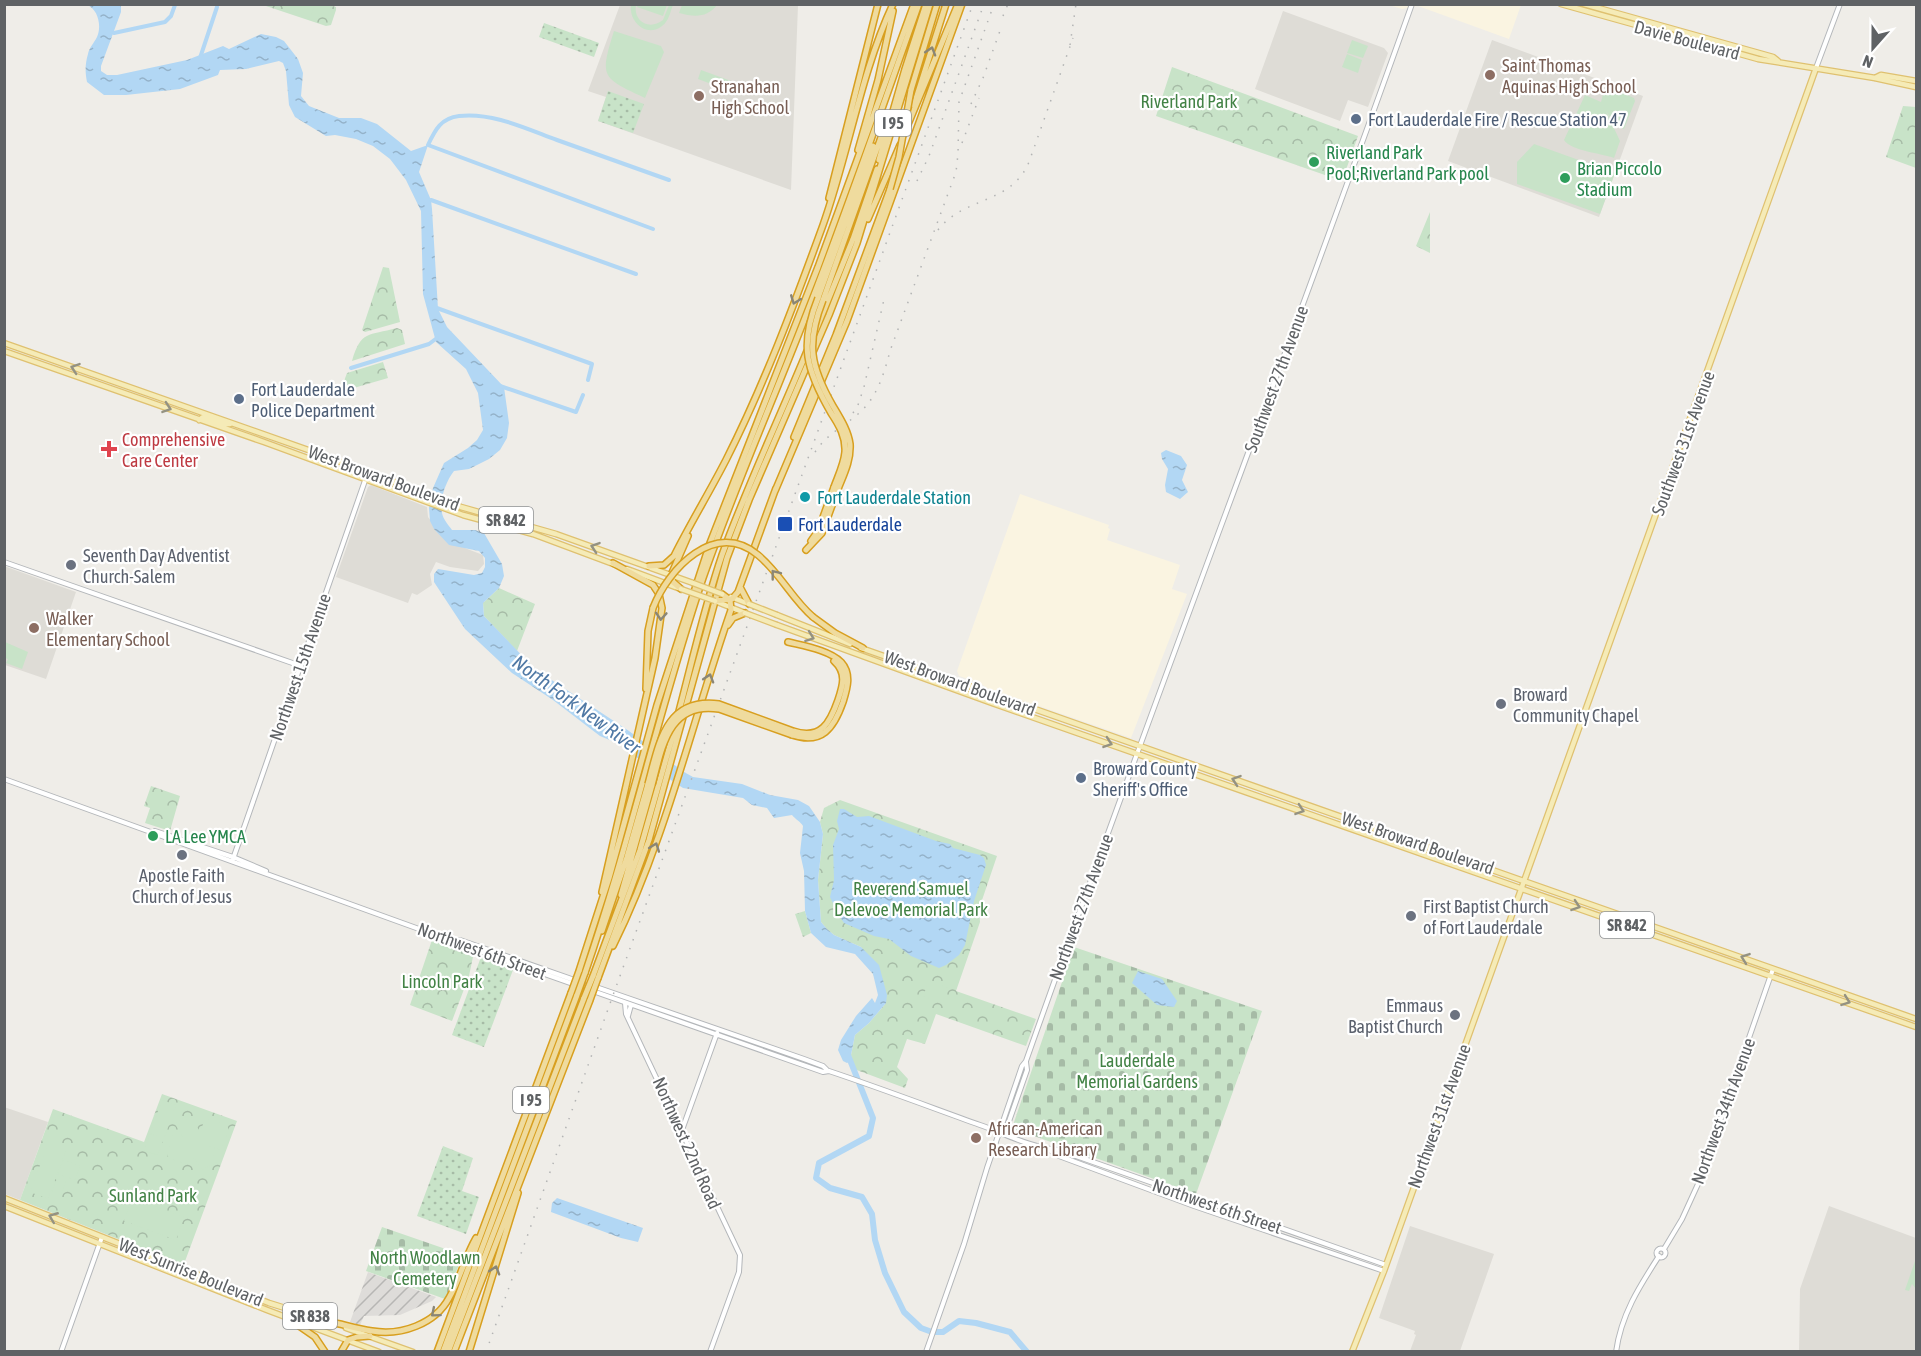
<svg xmlns="http://www.w3.org/2000/svg" width="1921" height="1356" font-family="'Asap Condensed',sans-serif">
<style>
.commercial{fill:#faf4e1}
.industrial{fill:url(#industrial-furrows)}
.education{fill:#dedcd6}
.grass{fill:url(#grass-dots)}
.cemetery{fill:url(#cemetery-stones)}
.park{fill:url(#park-crowns)}
.pitch{fill:#c8e3c8}
.water{fill:url(#water-ripples)}
.lines{fill:none;stroke-linecap:round;stroke-linejoin:round}
.canal{stroke:#b2d7f4;stroke-width:4}
.river{stroke:#b2d7f4;stroke-width:6}
.minor-casing{stroke:#b4b7ba;stroke-width:6}
.major-casing{stroke:#dfc170;stroke-width:7}
.highway-casing{stroke:#d89f1f;stroke-width:8}
.minor{stroke:#fff;stroke-width:4}
.major{stroke:#f5ebb7;stroke-width:4.5}
.highway{stroke:#efdb9e;stroke-width:5}
.rail{stroke:#b3b4b4;stroke-width:1.5;stroke-dasharray:1.5 8;stroke-linecap:butt}
.major-bridge-casing{stroke:#dfc170;stroke-width:7;stroke-linecap:butt}
.highway-bridge-casing{stroke:#d89f1f;stroke-width:8;stroke-linecap:butt}
.major-bridge{stroke:#f5ebb7;stroke-width:4.5}
.highway-bridge{stroke:#efdb9e;stroke-width:5}
.oneway{stroke:#8a8676}
.oneway2{stroke:#949282}
.education-dot{fill:#8d6e63;stroke:#fff;stroke-width:2}
.service-dot{fill:#5c6f8a;stroke:#fff;stroke-width:2}
.leisure-dot{fill:#2e9e5b;stroke:#fff;stroke-width:2}
.health-dot{fill:#e0444e;stroke:#fff;stroke-width:2}
.culture-dot{fill:#0f9aa8;stroke:#fff;stroke-width:2}
.transit-dot{fill:#1a4fb4;stroke:#fff;stroke-width:2}
.worship-dot{fill:#6b7280;stroke:#fff;stroke-width:2}
.labels{text-anchor:middle;dominant-baseline:central;stroke-width:4.5;stroke-linejoin:round;paint-order:stroke}
.shield{fill:#fff;stroke:#8f9193;stroke-width:1.5}
.shield-label{font-size:16px;font-weight:bold;fill:#5f6265}
.street-label{font-size:18px;fill:#5f6265;stroke:#fff}
.education-label{font-size:18px;fill:#785e54;stroke:#fff;text-anchor:start}
.park-label{font-size:18px;fill:#428245;stroke:#fff}
.service-label{font-size:18px;fill:#4e5e75;stroke:#fff;text-anchor:start}
.leisure-label{font-size:18px;fill:#27864d;stroke:#fff;text-anchor:start}
.health-label{font-size:18px;fill:#be3a42;stroke:#fff;text-anchor:start}
.culture-label{font-size:18px;fill:#0d838f;stroke:#fff;text-anchor:start}
.transit-label{font-size:18px;fill:#164399;stroke:#fff;text-anchor:start}
.worship-label{font-size:18px;fill:#5b616d;stroke:#fff;text-anchor:start}
.water-label{font-size:20px;font-style:italic;fill:#5079a5;stroke:#fff}
</style>
<defs>
<pattern id="industrial-furrows" width="10" height="10" patternUnits="userSpaceOnUse" patternTransform="scale(1.5)"><rect width="10" height="10" fill="#dedcd9"/><path d="M-1 1l2-2M0 10L10 0M9 11l2-2" fill="none" stroke="#b7b6b4"/></pattern>
<pattern id="grass-dots" width="8" height="8" patternUnits="userSpaceOnUse" patternTransform="scale(1.5)"><rect width="8" height="8" fill="#c8e3c8"/><path d="M2 2h.1M6 6h.1" fill="none" stroke="#a6bba6" stroke-width="1.8" stroke-linecap="round"/></pattern>
<pattern id="cemetery-stones" width="16" height="16" patternUnits="userSpaceOnUse" patternTransform="scale(1.5)"><rect width="16" height="16" fill="#c8e3c8"/><path d="M2 7V4a2 2 0 0 1 4 0v3zM10 15v-3a2 2 0 0 1 4 0v3z" fill="#a6bba6"/></pattern>
<pattern id="park-crowns" width="20" height="18" patternUnits="userSpaceOnUse" patternTransform="scale(1.5)"><rect width="20" height="18" fill="#c8e3c8"/><path d="M2 6a3 3 0 1 1 6 0M12 15a3 3 0 1 1 6 0" fill="none" stroke="#a6bba6"/></pattern>
<pattern id="water-ripples" width="26" height="14" patternUnits="userSpaceOnUse" patternTransform="scale(1.5)"><rect width="26" height="14" fill="#b2d7f4"/><path d="M2 4q2-2 4 0t4 0M15 11q2-2 4 0t4 0" fill="none" stroke="#94b2c9"/></pattern>
</defs>
<rect width="100%" height="100%" fill="#efede8"/>
<path class="commercial" d="M1389,5h132l-12,34 -91,-33 -16,3z
M1020,494l89,31 -1,3 2,1 -3,11 73,25 -8,24 15,5 -56,144 -144,-50 -7,-5 -21,-7 -2,-5z"/>
<path class="industrial" d="M368,1272l68,25 -4,4 -32,14 -36,1 -4,9 -10,-3z"/>
<path class="education" d="M620,5h178l-7,185 -193,-69 8,-24 -18,-6z
M1283,11l101,37 4,5 -20,54 -20,-7 -8,21 -85,-32z
M1492,40l151,56 -44,121 -151,-56z
M371,485l56,22 1,10 12,16 17,12 26,10 1,9 -6,7 -28,-4 -14,-5 -6,12 2,11 -15,10 -5,-2 -4,10 -72,-26 32,-90z
M4,566l72,26 -30,87 -41,-14z
M4,1107l44,15 -28,78 -15,-6z
M1829,1206l87,32v113l-117,1 1,-63z
M1410,1226l84,28 -34,97h-50l6,-16 -2,-1 1,-3 -36,-13z"/>
<path class="grass" d="M544,23l55,20 -5,14 -55,-20z
M608,91l36,13 -11,29 -35,-12z
M481,957l32,13 -29,77 -32,-12z
M443,1146l30,12 -11,33 17,6 -13,37 -49,-18z"/>
<path class="cemetery" d="M1074,947l188,64 -66,183 -184,-66z
M382,1227l81,28 -18,44 -79,-28z"/>
<path class="park" d="M263,5h67l6,2v3l-5,15 -5,1z
M1172,67l186,69 -16,45 -186,-65z
M1903,106l13,1v61l-30,-11z
M1430,212v41l-14,-7z
M383,267l6,1 11,54 -35,10 -3,-2z
M397,328l5,2 3,14 -53,17c9,-31 16,-25 45,-33z
M383,362l5,16 -48,14 7,-19z
M499,588l36,16 -18,47 -33,-35 -1,-13z
M151,786l29,10 -10,35 -25,-8 5,-15 -6,-2z
M840,800l157,56 -18,53 1,13 -24,69 80,28 -10,27 -90,-32 -11,30 -18,-5 -10,28 11,12 -3,9 -51,-19 -3,-14 4,-20 14,-12 17,-20 -25,-56 -27,-12 -7,-6 -6,-7 -3,-42 5,-46 -3,-12 4,-14z
M805,911l6,22 -8,4 -8,-23z
M433,937l41,15 -5,24 -17,45 -42,-16z
M162,1094l75,27 -53,143h-3l-161,-64 33,-91 91,33z"/>
<path class="pitch" d="M297,5h18l-5,13 -16,-5z
M638,5v-1l29,1 -4,11 -26,-9z
M682,5v-1l35,1c-10,13 -23,12 -38,8z
M631,6l5,-1c-3,16 13,26 27,15l6,-15h4c-3,7 -4,16 -11,21 -15,12 -33,-4 -31,-20z
M614,31l47,15 3,6 -19,46c-43,-20 -46,-20 -31,-67z
M1352,40l16,6 -5,12 -16,-5z
M1347,54l15,6 -4,13 -16,-6z
M701,70l41,15 -4,9 -40,-15z
M1608,87l26,11 1,3 -11,28 -9,-4 -9,-14 14,30 -6,17c-13,-5 -43,-7 -50,-18l21,-45 16,7 3,-12z
M1534,144l81,29 -15,41 -83,-30v-22z
M5,642l23,10 -6,17 -16,-6 2,-4 -3,-1z
M929,981l19,7 -6,15 -19,-7z
M162,1100l14,5 -18,50 -14,-4 6,-17 7,2 -7,-3z
M190,1114l10,18 5,-13 22,6 2,5 -8,20 -13,-4 9,16 -15,8 -7,-12 -9,6 -17,-6 -2,-3 6,-20 10,2 -8,-13z
M48,1144l18,6 -18,49 -18,-7z
M63,1160l17,6 -5,14 -17,-6z
M57,1178l9,3 -5,14 -9,-3z
M132,1198l52,19 -8,23 -52,-19z
M1916,1258v31l-4,-5 -3,7 -4,-1z"/>
<path class="water" d="M121,4v8l-20,54v5l6,4h10l70,-15 36,-14 6,3 32,-15 15,3 8,4 14,18 5,14 -2,23 8,10 30,12h22l16,6 34,27 17,-6 -9,27 12,28 1,9 6,100 9,18 57,60 5,36 -2,15 -7,12 -11,9 -20,10 -15,2c-8,10 -15,29 -12,42 1,6 7,13 10,17h23l9,3 18,31 2,12 -5,12 -16,15 1,13 51,53 94,62 55,41 9,5 49,7 28,11 28,5 11,6 11,16 3,12 -5,46 3,42 6,7 7,6 27,12 18,18 8,30 -1,8 -17,20 -14,12 -4,20 1,5 -5,3 -4,-2 -5,-11 3,-10 15,-24 16,-18 3,5 3,-8 -5,-21 -18,-20 -29,-7 -15,-14 -6,-22 -1,-40 -4,-18 3,-27c-2,-4 -8,-7 -11,-11l-18,3 -7,-10 -15,-3 -9,-7 -60,-10 -47,-31 -12,-11 -24,-10 -47,-36 -41,-27 -47,-44 -31,-47v-8l4,-5 36,6 8,-2 3,-6v-9l-6,-7 -30,-6 -15,-16 -4,-8 -1,-13 4,-20 11,-25 24,-15 9,-8 6,-10 -5,-37 -12,-24 -30,-27 -13,-48 -2,-83 -15,-31 -16,-21 -17,-13 -17,-7 -21,-4 -9,1 -31,-19 -6,-12 -3,-34 -3,-8 -4,-2 -33,8 -26,1 -2,5 -38,14 -54,6h-22l-17,-13c-2,-10 -2,-18 1,-28 1,-6 6,-11 9,-17 5,-11 1,-28 -10,-32z
M1166,450l15,6 6,9 -5,15 6,12 -8,7 -14,-7 -1,-7 3,-16 -6,-10 -1,-6z
M840,809h4l13,8 12,-1 67,25 14,3 3,4 27,7 4,3 2,7 -12,36 -9,44 -6,10 -13,10 -7,3 -28,-12 -22,-17 -15,-3 -30,-13 -6,-9 -8,-17 4,-17 -1,-35 6,-16 -2,-8z
M1138,971l24,8 15,22 -3,6 -17,-2 -25,-22z
M557,1198l86,30 -5,14 -17,-4 -70,-26 1,-9z"/>
<g class="lines">
<path class="canal" d="M114,33l51,-11 6,-6 4,-11
M200,58l17,-51
M431,200l205,74
M653,229l-225,-84c7,-15 13,-27 31,-29 33,-4 68,13 98,24 37,13 75,27 112,40
M434,307l158,57 -4,16
M351,368l78,-24 8,-6
M500,386l76,26 7,-17"/>
<path class="river" d="M848,1055l25,63 -4,18 -50,27 -3,15 14,10 32,9 10,17 3,26 10,33 19,39 17,16 11,4h11l16,-11 17,2 34,9 17,20"/>
<defs>
<path id="minor" d="M1816,68l24,-64
M4,562l297,104
M4,779l498,180 321,113 6,-1c51,17 101,36 151,54 25,9 52,23 79,25l327,115
M155,831l78,26 33,14
M233,859l135,-387
M460,940l123,43
M593,986l211,73 19,7 4,4
M625,1003l1,11 114,241 -1,17 -29,80
M628,1016l3,-11
M682,1130l35,-97
M1001,1131l6,-4 20,-57 -1,-8
M1048,1149l11,7 135,50 190,65
M1656.5 1253a4.5 4.5 0 1 1 9 0a4.5 4.5 0 1 1-9 0Z
M1664,1249l18,-30 16,-35 75,-215
M61,1352l41,-115
M926,1352l38,-108 23,-76 35,-102 4,-5c125,-354 260,-703 386,-1057
M1616,1352c5,-37 23,-65 43,-96"/>
<path id="major" d="M1561,4l197,55 117,19 41,9
M1584,4l189,53 5,4
M1875,78l6,-3 35,6
M4,343l310,109 147,55 95,27 137,49
M4,351l260,91 199,73 70,19 83,31
M199,420l4,-3 21,7h6
M627,569l51,19
M731,597l18,7
M715,601l30,12
M777,615l73,29
M777,625l215,78 924,324
M861,648l1055,371
M4,1198l265,105 64,20
M4,1206l263,104 112,42
M346,1328l67,24
M1352,1352l32,-81 432,-1203"/>
<path id="highway" d="M911,90l26,-86
M914,105l32,-101
M904,134l54,-130
M858,150l20,-70 15,-69
M879,160l26,-91 21,-65
M829,198l49,-194
M868,219l32,-74
M818,298l55,-152
M823,300l62,-174
M815,332l38,-93 24,-70
M794,437l42,-102 54,-146
M775,491l72,-170 115,-317
M811,541l7,-10 16,-44
M806,550l16,-17 16,-44
M649,566l15,-1 10,-9c16,-32 35,-63 52,-96 38,-75 68,-155 97,-235 26,-73 37,-150 70,-221
M740,587l9,17
M681,589l-8,-7 -2,-7 17,-39
M715,601l17,-2 6,-7 38,-104
M813,617l22,16 28,15
M728,625l5,-7 12,-5
M788,642c16,4 41,8 53,20 11,12 6,27 2,40 -9,26 -21,43 -51,33
M646,689l2,-58 5,-23
M678,715c14,-53 26,-107 44,-160 25,-69 57,-136 85,-204
M793,731c28,9 37,-8 45,-31 5,-15 9,-27 -4,-39
M602,892l53,-234 7,-50 -3,-14 -6,-9 -40,-22
M621,895l31,-110
M602,931l25,-74 21,-73
M613,946c53,-107 79,-224 118,-336l-1,-10 -8,-6
M579,971l30,-93 48,-173 53,-162 108,-276 96,-263
M585,973c45,-130 74,-265 118,-395 32,-92 72,-182 107,-273 39,-100 73,-200 109,-301
M593,976l47,-126 36,-126
M598,978l51,-138 78,-282 22,-58 80,-185 28,-72 73,-239
M289,1319l26,18 10,15
M331,1322c14,3 27,7 41,9 29,5 63,-7 77,-33 11,-19 16,-41 27,-60
M341,1352l7,-12 9,-3 13,-1
M437,1352l134,-359
M443,1352l134,-357
M448,1352l136,-354
M454,1352l136,-352
M469,1352l49,-159"/>
</defs>
<use href="#minor" class="minor-casing"/>
<use href="#major" class="major-casing"/>
<use href="#highway" class="highway-casing"/>
<use href="#minor" class="minor"/>
<use href="#major" class="major"/>
<use href="#highway" class="highway"/>
<path class="rail" d="M1003,16l5,-12
M1070,45l6,-41
M971,104l12,-26 18,-50
M962,143l17,-45
M917,181l12,-25 55,-152
M938,230c26,-34 73,-25 91,-68l44,-124
M853,413l5,-8 6,-18 21,-92
M815,452c12,-18 28,-25 43,-38 19,-16 26,-40 32,-63l66,-179 2,-18 1,-52 35,-98
M486,1352l126,-354 361,-994"/>
<defs>
<path id="major-bridge" d="M693,583l29,11
M681,589l34,12
M749,604l28,11
M745,613l32,12"/>
<path id="highway-bridge" d="M890,189l9,-32 12,-67
M818,298c-19,47 -12,72 13,115 8,12 15,24 14,39 -1,12 -7,24 -11,35
M823,300c-17,43 -13,66 10,106 7,12 15,24 17,38 1,16 -6,30 -12,45
M653,608c15,-39 62,-89 105,-53 22,18 34,44 55,62
M648,784c11,-40 17,-87 71,-80l74,27
M652,785c10,-37 16,-84 67,-76l73,26
M571,993l8,-22
M577,995l8,-22
M584,998l9,-22
M590,1000l8,-22"/>
</defs>
<use href="#major-bridge" class="major-bridge-casing"/>
<use href="#highway-bridge" class="highway-bridge-casing"/>
<use href="#major-bridge" class="major-bridge"/>
<use href="#highway-bridge" class="highway-bridge"/>
</g>
<defs><path id="oneway-chevron" d="M-2-3.5L2.5 0L-2 3.5" fill="none" stroke-width="1.6" stroke-linecap="round" stroke-linejoin="round" transform="scale(1.5)"/></defs>
<g class="oneway">
<use href="#oneway-chevron" transform="translate(931 51) rotate(-73)"/>
<use href="#oneway-chevron" transform="translate(795 300) rotate(111)"/>
<use href="#oneway-chevron" transform="translate(775 574) rotate(-128)"/>
<use href="#oneway-chevron" transform="translate(661 616) rotate(94)"/>
<use href="#oneway-chevron" transform="translate(709 678) rotate(-73)"/>
<use href="#oneway-chevron" transform="translate(655 847) rotate(-70)"/>
<use href="#oneway-chevron" transform="translate(495 1270) rotate(-73)"/>
<use href="#oneway-chevron" transform="translate(435 1313) rotate(140)"/>
</g>
<g class="oneway2">
<use href="#oneway-chevron" transform="translate(75 368) rotate(-161)"/>
<use href="#oneway-chevron" transform="translate(167 408) rotate(19)"/>
<use href="#oneway-chevron" transform="translate(595 547) rotate(-161)"/>
<use href="#oneway-chevron" transform="translate(810 637) rotate(20)"/>
<use href="#oneway-chevron" transform="translate(1108 743) rotate(19)"/>
<use href="#oneway-chevron" transform="translate(1236 780) rotate(-161)"/>
<use href="#oneway-chevron" transform="translate(1300 810) rotate(19)"/>
<use href="#oneway-chevron" transform="translate(1576 906) rotate(19)"/>
<use href="#oneway-chevron" transform="translate(1745 958) rotate(-160)"/>
<use href="#oneway-chevron" transform="translate(1846 1001) rotate(20)"/>
<use href="#oneway-chevron" transform="translate(53 1217) rotate(-158)"/>
</g>
<g class="education-dot">
<circle cx="1490" cy="75" r="6"/>
<circle cx="699" cy="96" r="6"/>
<circle cx="34" cy="628" r="6"/>
<circle cx="976" cy="1138" r="6"/>
</g>
<g class="service-dot">
<circle cx="1356" cy="119" r="6"/>
<circle cx="239" cy="399" r="6"/>
<circle cx="1081" cy="778" r="6"/>
</g>
<g class="leisure-dot">
<circle cx="1314" cy="162" r="6"/>
<circle cx="1565" cy="178" r="6"/>
<circle cx="153" cy="836" r="6"/>
</g>
<path class="health-dot" d="M106 440h6v6h6v6h-6v6h-6v-6h-6v-6h6z"/>
<circle class="culture-dot" cx="805" cy="497" r="6"/>
<rect class="transit-dot" x="777" y="516" width="16" height="16" rx="3"/>
<g class="worship-dot">
<circle cx="71" cy="565" r="6"/>
<circle cx="1501" cy="704" r="6"/>
<circle cx="182" cy="855" r="6"/>
<circle cx="1411" cy="916" r="6"/>
<circle cx="1455" cy="1015" r="6"/>
</g>
<g class="labels">
<g class="shield">
<rect x="875" y="110" width="36" height="26" rx="4.5"/>
<rect x="479" y="507" width="54" height="26" rx="4.5"/>
<rect x="1600" y="912" width="54" height="26" rx="4.5"/>
<rect x="513" y="1087" width="36" height="26" rx="4.5"/>
<rect x="283" y="1303" width="54" height="26" rx="4.5"/>
</g>
<g class="shield-label">
<text x="893" y="123">I 95</text>
<text x="506" y="520">SR 842</text>
<text x="1627" y="925">SR 842</text>
<text x="531" y="1100">I 95</text>
<text x="310" y="1316">SR 838</text>
</g>
<g class="street-label">
<text transform="translate(1687 40) rotate(15)">Davie Boulevard</text>
<text transform="translate(1276 379) rotate(-70)">Southwest 27th Avenue</text>
<text transform="translate(1683 443) rotate(-70)">Southwest 31st Avenue</text>
<text transform="translate(384 478) rotate(20)">West Broward Boulevard</text>
<text transform="translate(300 667) rotate(-71)">Northwest 15th Avenue</text>
<text transform="translate(960 683) rotate(20)">West Broward Boulevard</text>
<text transform="translate(1418 843) rotate(19)">West Broward Boulevard</text>
<text transform="translate(1081 907) rotate(-70)">Northwest 27th Avenue</text>
<text transform="translate(482 951) rotate(20)">Northwest 6th Street</text>
<text transform="translate(1723 1111) rotate(-70)">Northwest 34th Avenue</text>
<text transform="translate(1439 1116) rotate(-70)">Northwest 31st Avenue</text>
<text transform="translate(687 1143) rotate(66)">Northwest 22nd Road</text>
<text transform="translate(1217 1206) rotate(19)">Northwest 6th Street</text>
<text transform="translate(191 1272) rotate(22)">West Sunrise Boulevard</text>
</g>
<g class="education-label">
<text x="1502" y="65">Saint Thomas<tspan x="1502" dy="21">Aquinas High School</tspan></text>
<text x="711" y="86">Stranahan<tspan x="711" dy="21">High School</tspan></text>
<text x="46" y="618">Walker<tspan x="46" dy="21">Elementary School</tspan></text>
<text x="988" y="1128">African-American<tspan x="988" dy="21">Research Library</tspan></text>
</g>
<g class="park-label">
<text x="1189" y="101">Riverland Park</text>
<text x="911" y="888">Reverend Samuel<tspan x="911" dy="21">Delevoe Memorial Park</tspan></text>
<text x="442" y="981">Lincoln Park</text>
<text x="1137" y="1060">Lauderdale<tspan x="1137" dy="21">Memorial Gardens</tspan></text>
<text x="153" y="1195">Sunland Park</text>
<text x="425" y="1257">North Woodlawn<tspan x="425" dy="21">Cemetery</tspan></text>
</g>
<g class="service-label">
<text x="1368" y="119">Fort Lauderdale Fire / Rescue Station 47</text>
<text x="251" y="389">Fort Lauderdale<tspan x="251" dy="21">Police Department</tspan></text>
<text x="1093" y="768">Broward County<tspan x="1093" dy="21">Sheriff's Office</tspan></text>
</g>
<g class="leisure-label">
<text x="1326" y="152">Riverland Park<tspan x="1326" dy="21">Pool;Riverland Park pool</tspan></text>
<text x="1577" y="168">Brian Piccolo<tspan x="1577" dy="21">Stadium</tspan></text>
<text x="165" y="836">LA Lee YMCA</text>
</g>
<g class="health-label">
<text x="122" y="439">Comprehensive<tspan x="122" dy="21">Care Center</tspan></text>
</g>
<g class="culture-label">
<text x="817" y="497">Fort Lauderdale Station</text>
</g>
<g class="transit-label">
<text x="798" y="524">Fort Lauderdale</text>
</g>
<g class="worship-label">
<text x="83" y="555">Seventh Day Adventist<tspan x="83" dy="21">Church-Salem</tspan></text>
<text x="1513" y="694">Broward<tspan x="1513" dy="21">Community Chapel</tspan></text>
<text x="182" y="875" text-anchor="middle">Apostle Faith<tspan x="182" dy="21">Church of Jesus</tspan></text>
<text x="1423" y="906">First Baptist Church<tspan x="1423" dy="21">of Fort Lauderdale</tspan></text>
<text x="1443" y="1005" text-anchor="end">Emmaus<tspan x="1443" dy="21">Baptist Church</tspan></text>
</g>
<g class="water-label">
<text transform="translate(577 704) rotate(36)">North Fork New River</text>
</g>
</g>
<rect width="1921" height="1356" fill="none" stroke="#5f6265" stroke-width="12"/>
<g transform="translate(1873 48) rotate(201)" stroke="#ffffff" stroke-width="4.5" paint-order="stroke">
<path d="M0-4.5L10 22L0 15L-10 22Z" fill="#5f6265"/>
<text y="-9" font-size="16" font-weight="bold" text-anchor="middle" fill="#5f6265">N</text>
</g>
</svg>
